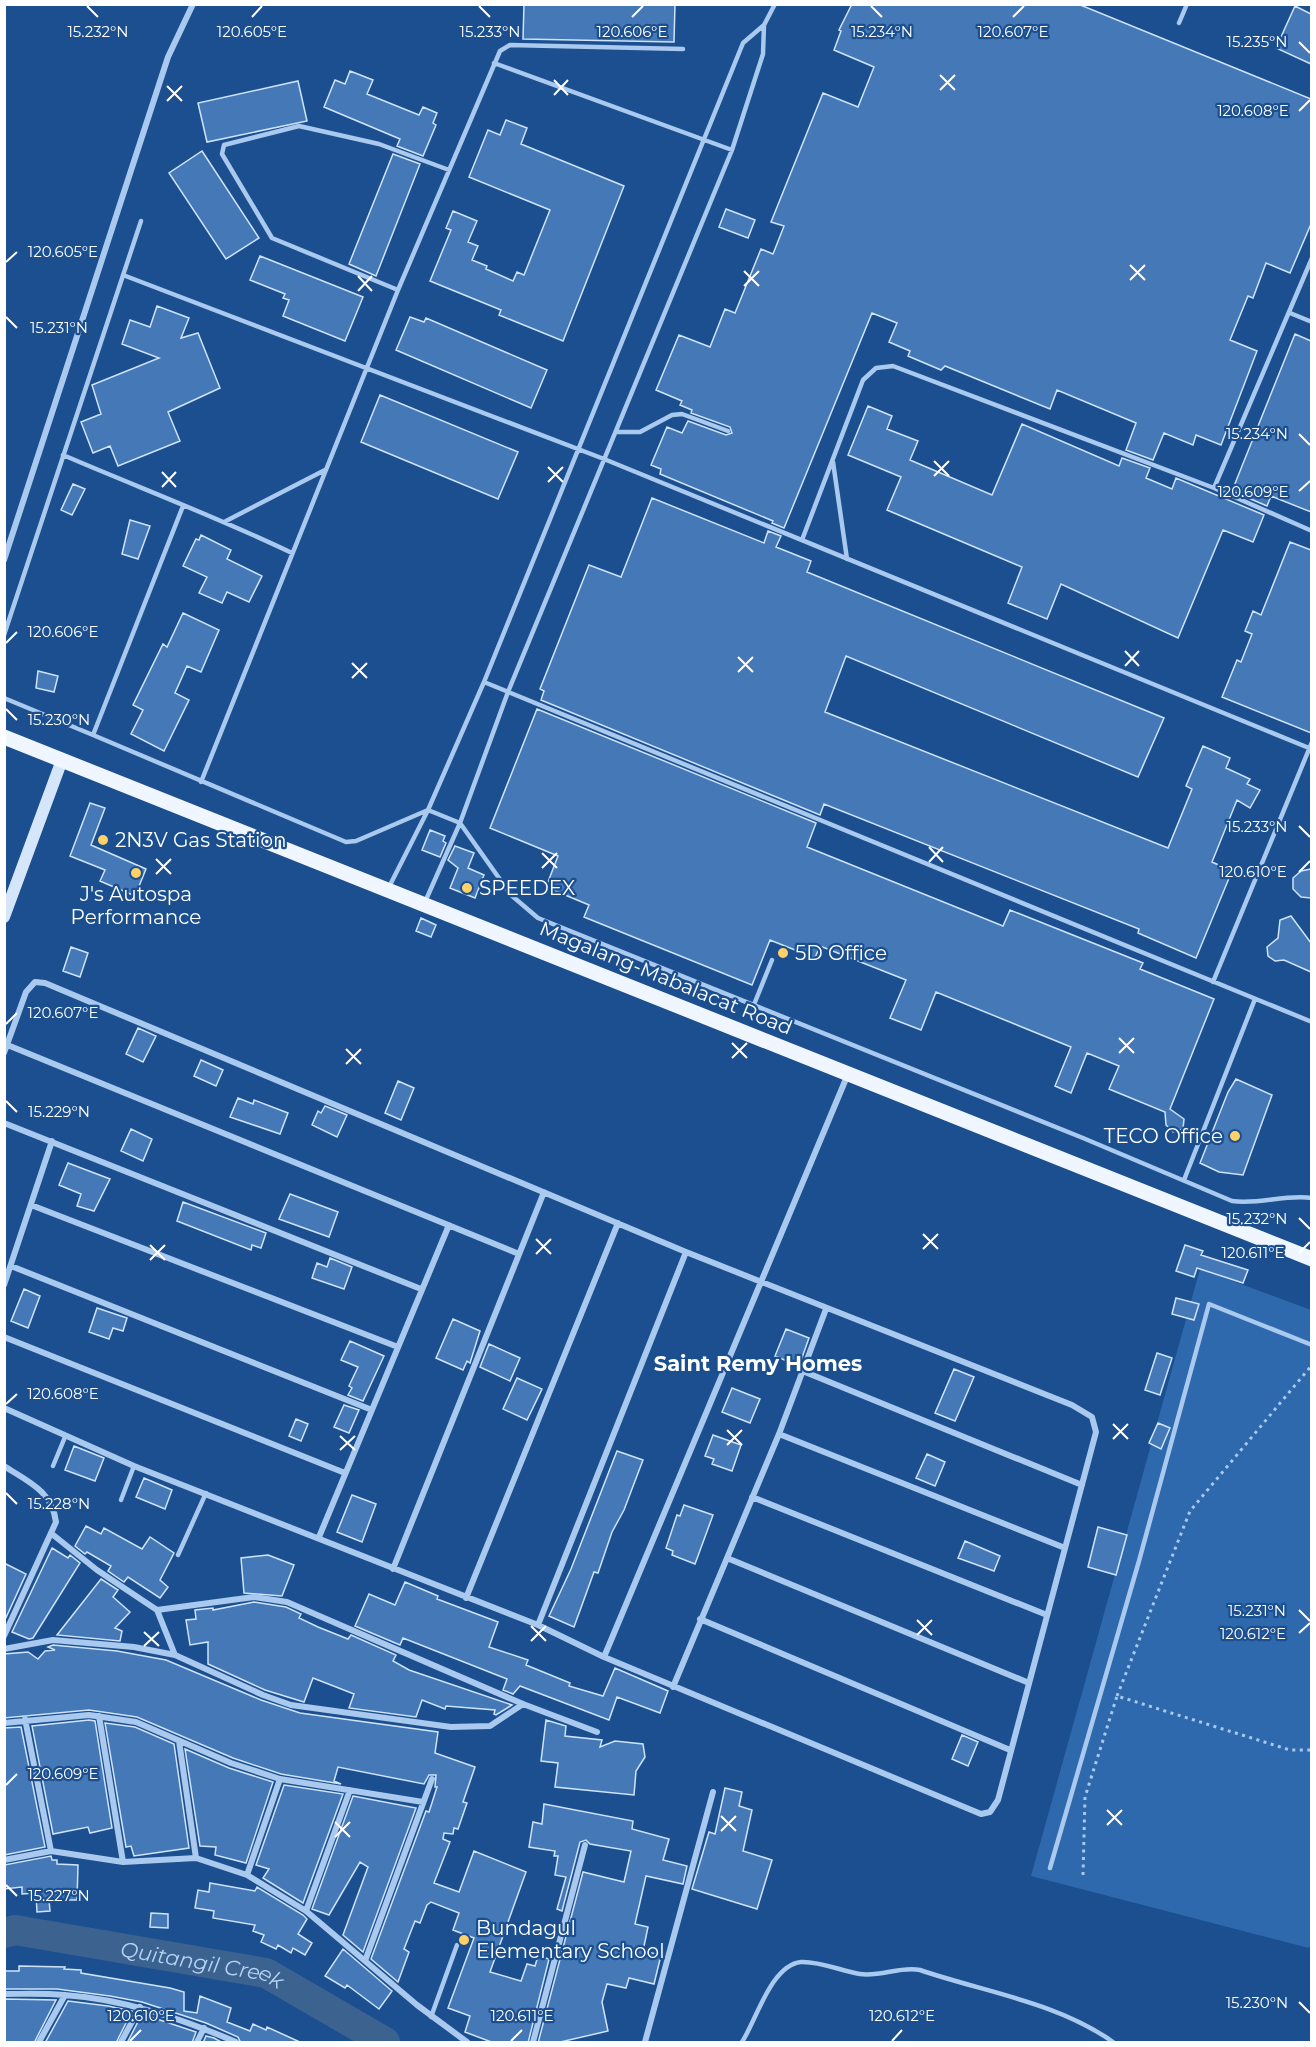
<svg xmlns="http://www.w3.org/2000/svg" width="1316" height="2047" font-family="Montserrat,sans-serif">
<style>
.green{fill:#2e69ad}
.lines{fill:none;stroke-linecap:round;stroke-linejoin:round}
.river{stroke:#3c6290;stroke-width:30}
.building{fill:#4478b7;stroke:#cfe3fa;stroke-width:1.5}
.path{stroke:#a9c9ee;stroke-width:3;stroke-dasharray:3 4.5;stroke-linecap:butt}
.lane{stroke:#a9c9ee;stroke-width:4.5}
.street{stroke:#a9c9ee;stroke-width:6}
.secondary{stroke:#d6e6fa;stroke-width:12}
.primary{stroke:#f0f6ff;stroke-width:15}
.ticks{fill:none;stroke:#fff;stroke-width:2}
.poi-dot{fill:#ffd166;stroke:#1b4f8f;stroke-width:2}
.labels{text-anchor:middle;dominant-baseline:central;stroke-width:4.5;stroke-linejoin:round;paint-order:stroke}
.poi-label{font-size:20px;fill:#fff;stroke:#1b4f8f;text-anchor:start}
.street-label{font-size:20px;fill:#fff;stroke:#1b4f8f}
.neighbourhood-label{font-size:21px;font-weight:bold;fill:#fff;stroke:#1b4f8f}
.water-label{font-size:21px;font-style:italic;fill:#b5d3f5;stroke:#1b4f8f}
.ticks-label{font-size:15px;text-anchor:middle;fill:#fff;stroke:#1b4f8f;stroke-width:4.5;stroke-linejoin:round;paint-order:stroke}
</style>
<rect width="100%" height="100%" fill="#1b4f8f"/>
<path class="green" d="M1200,1269l111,41 1,630 -3,8 -278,-72z"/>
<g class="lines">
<path class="river" id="s1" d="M4,1933l11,-3 251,43 119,69"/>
</g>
<path class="building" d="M524,4h151l-1,38 -151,-3z
M852,4h226l233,95v125l-21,49 -24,-10 -13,35 -5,-2 -18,44 27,11 -36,94 -25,-10 -3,10 -29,-12 -11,27 -27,-10 10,-27 -79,-33 -7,19 -105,-43 -4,4 -33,-14 2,-5 -21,-9 8,-19 -25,-10 -88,215 -12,-5 1,-2 -113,-47 1,-5 -10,-4 16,-38 15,6 6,-12 38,14 6,-2 -2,-6 -39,-14 1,-3 -12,-5 2,-4 -26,-11 23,-55 31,12 15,-38 10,4 26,-64 12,5 11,-28 -13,-4 52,-129 35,14 16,-40 -40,-17 7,-19 -2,-1z
M1295,6l16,8v50l-35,-16z
M350,71l23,9 -6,14 52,21 4,-8 14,6 -4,10 3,2 -13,31 -26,-10 3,-7 -76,-32 11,-27 10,4z
M298,81l9,40 -100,21 -9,-39z
M506,120l21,8 -6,16 103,42 -61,155 -64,-26 2,-5 -71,-29 21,-51 -5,-2 7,-17 24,10 -9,21 10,4 -6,14 15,6 -1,3 27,12 4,-9 7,3 26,-65 -81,-33 19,-47 12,5z
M202,151l57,87 -33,21 -57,-86z
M393,154l27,10 -44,112 -27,-12z
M726,209l29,11 -7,18 -29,-11z
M260,256l103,41 -18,44 -62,-25 6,-16 -6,-2 2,-4 -35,-14z
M157,306l32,12 -8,20 17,-5 22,55 -52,24 12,29 -62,25 -8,-20 -17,7 -12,-31 20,-8 -9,-29 67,-27 -37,-14 8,-24 20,7z
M410,317l14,5 2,-4 121,52 -16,38 -135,-58z
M1295,334l16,7v171l-40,-16 -4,10 -35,-15z
M380,395l138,57 -20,47 -137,-57z
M868,406l24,10 -5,13 31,12 -8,19 82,35 30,-71 97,42 3,-8 28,10 -4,10 26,11 4,-11 88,37 -11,27 -30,-12 -45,108 -117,-54 -14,35 -39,-16 14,-36 -135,-57 14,-33 -53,-22z
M73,484l12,5 -13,26 -11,-5z
M652,498l112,45 4,-12 13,5 -5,11 35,14 -4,11 357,146 -26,59 -292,-121 -21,56 343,136 24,-59 -6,-3 17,-40 27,12 -4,10 24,11 -3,5 13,6 -10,18 -13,-8 -25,62 20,9 -36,87 -58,-25 1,-4 -315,-125 -4,11 -279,-115 3,-9 -4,-2 49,-124 32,12z
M130,520l20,6 -12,33 -16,-5z
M201,535l30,15 -4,9 35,17 -13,26 -22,-10 -5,11 -23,-10 8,-16 -24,-11 13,-27 3,1z
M1290,542l21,8v183l-89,-36 15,-37 4,2 11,-28 -7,-3 8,-20 8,4z
M183,613l36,17 -18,42 -14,-6 -12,27 14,7 -25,51 -33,-17 12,-24 -10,-5 30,-61 4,3z
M38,671l20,5 -4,16 -18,-4z
M537,709l279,114 -9,24 196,79 7,-16 133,53 -3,6 74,30 -44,110 14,10 -1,10 -10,3 -7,-7 -1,-13 -56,-23 10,-23 -32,-13 -16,40 -16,-7 16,-39 -135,-55 -15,38 -31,-12 16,-38 -86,-34 -5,12 -45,-18 -18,45 -168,-68 5,-12 -43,-18 12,-31 -68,-28z
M90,803l15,5 -14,37 55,24 -11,27 -35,-15 5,-11 -35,-14z
M430,830l15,6 -2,5 3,2 -6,14 -18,-7z
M455,846l19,7 -6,15 16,7 -9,23 -25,-10 8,-20 -10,-8z
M1311,869v29l-10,-1 -8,-8v-11l8,-7z
M1291,916l20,27v29l-27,-12 -9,1 -7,-5 -1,-9 11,-9 2,-18z
M421,918l15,7 -5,12 -15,-6z
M71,947l17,6 -8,24 -17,-6z
M138,1028l18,8 -13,26 -17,-8z
M201,1060l22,10 -7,16 -22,-10z
M1236,1079l36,16 -29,80 -24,-3 -19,-9 28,-71z
M398,1081l16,7 -13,32 -16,-7z
M238,1098l15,6 1,-4 34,13 -8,21 -50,-17z
M325,1106l22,9 -10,22 -25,-12 6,-14 3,2z
M131,1129l21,10 -9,22 -22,-10z
M68,1163l42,16 -16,32 -17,-5 4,-12 -22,-9z
M290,1194l48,18 -9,25 -50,-18z
M183,1202l83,31 -5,15 -9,-3 -1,5 -74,-29z
M1185,1245l18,6 -2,4 47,15 -5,13 -46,-15 -3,9 -18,-6z
M330,1258l22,9 -8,22 -32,-11 5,-15 10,4z
M24,1289l16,7 -12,32 -17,-7z
M1176,1298l23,6 -5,16 -22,-6z
M97,1308l30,10 -4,13 -10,-3 -4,11 -20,-7z
M453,1319l27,12 -10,32 -3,-2 -4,9 -27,-12z
M786,1329l23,9 -10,28 -24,-10z
M350,1341l34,15 -21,45 -15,-6 4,-7 -3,-2 9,-19 -17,-7z
M489,1344l31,14 -10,23 -30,-14z
M1157,1353l15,5 -12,37 -15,-5z
M954,1369l20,8 -19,44 -20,-8z
M517,1378l25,11 -15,31 -24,-11z
M732,1388l28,11 -10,24 -28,-11z
M344,1405l15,5 -10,23 -15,-6z
M296,1419l12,5 -7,17 -12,-5z
M1158,1423l12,5 -9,21 -12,-6z
M713,1435l28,10 -9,26 -20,-7 2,-5 -9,-3z
M74,1446l30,12 -9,23 -30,-11z
M617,1451l26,9 -19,50 -12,22 -14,41 -4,-1 -20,55 -25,-11 22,-47z
M927,1454l18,8 -10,24 -19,-8z
M144,1478l28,12 -7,19 -29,-12z
M352,1495l24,9 -14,38 -25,-10z
M684,1505l29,10 -18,49 -23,-9 1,-4 -7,-3 11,-33 3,1z
M86,1526l15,8 3,-6 38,21 8,-12 24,16 -14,27 8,7 -8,11 -32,-21 -4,5 -16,-11 3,-5 -24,-14 -2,2 -10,-8z
M1098,1527l29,8 -11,40 -28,-8z
M965,1541l35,15 -6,15 -36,-13z
M52,1548l16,10 2,-3 10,8 -47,75 -4,1 -17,-7z
M268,1555l26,10 -12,31 -38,-3 -3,-35z
M4,1563l22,11 -22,48z
M101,1579l17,11 -5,7 17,15 -15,16 7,3 -2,10 -63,-6z
M405,1582l33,14 -1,3 61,23 -9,25 39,13 -2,5 44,18 -1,3 34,10 12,-28 53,23 -8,22 -43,-16 -8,23 -89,-34 -7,8 -10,-4 4,-11 -104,-41 -3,7 -45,-19 14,-32 26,11z
M254,1602l32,5 15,7 -2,4 19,9 30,12 3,-4 45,20 -3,6 16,9 103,35 -16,10 -2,-1 1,-4 -49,-4 -1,3 -23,-9 -6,17 -67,-9 5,-14 -41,-16 -9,24 -39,-12 -57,-26v-22l-18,3 -4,-25 10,-1 -1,-9 18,-2v2z
M53,1645l64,6 49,9 95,40 39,13 138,19 -3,21 40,14 -12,35 4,1 -9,26 -4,-1 -1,6 -9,-1 -1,6 7,3 -16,41 25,9 15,-41 52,21 -36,100 31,9 6,-17 8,2 3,-10 11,3 -21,84h-34l-29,-11 5,-16 -22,-8 26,-70 -21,-8 6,-17 -28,-11 -4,3 -7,18 -5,-2 -11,28 5,3 -11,30 -27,-23 55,-148 3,1 8,-25h-2l1,-12h-7l-5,9 -86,-17 -4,14 7,3 -60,-10 -48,-16 -96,-41 -48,-7 -85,8v-64l24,-2 10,7 7,-8 10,-1 -7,-3z
M89,1720l6,1 17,107 -22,5 -2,-6 -35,7 -21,-108z
M546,1720l20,6 -1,10 37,4 -2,7 15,-6 28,3 2,13 -9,14 -2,24 -79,-8 3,-24 -17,-2z
M105,1723l30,4 39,17 15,104 -55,8 -3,-10 -5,1z
M21,1727l24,120 -41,8v-127z
M962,1735l16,7 -10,24 -16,-7z
M185,1749l44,19 44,14 -27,81 -31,-8 1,-8 -16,-1z
M284,1785l59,9 -40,109 -40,-25 6,-9 -13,-4z
M725,1788l17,4 -3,14 13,4 -9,41 29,9 -15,49 -65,-20 17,-57 6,2z
M353,1796l63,12 -53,144 -20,-17 25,-68 -8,-5 -31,53 -17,-6z
M544,1804l89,17 -1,8 37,10 -6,21 24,6 -4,18 -37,-8 -11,48 13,3 -5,24 18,4 -7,29 -25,-6 -3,10 -19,-4 -5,18 6,29 -52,12h-18l45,-171 41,10 7,-31 -41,-7 -4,-4 -6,2 -18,69 -5,-2 9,-32 -11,-2 3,-19h-4l1,-5 -26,-4 4,-25 9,2z
M51,1856l1,4h5v4l21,1 -1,35h-28l1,11 -13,1 -1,-19 -14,1v-7l-18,2v-24z
M210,1883l45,8 2,-4 46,28 4,4 -9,15 14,9 -7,12 -12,-7 -2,5 -13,-8 -2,4 -15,-7 3,-7 -11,-4 2,-6 -42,-7 1,-7 -19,-3 3,-18 11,2z
M151,1913l17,1v14l-18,-1z
M343,1949l49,42 -13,18 -32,-24 -2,3 -20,-12z
M19,1966l46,1 -1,2 17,1v3l89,15 14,4v19l13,2 3,-17 31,12 -4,14 23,9 3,-7 13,6 1,-3 35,16h-61l-3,-6 -32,-14 -64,-21 -32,-6 -53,-7h-53v-18h15z
M4,1999l52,1 -22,43h-30z
M68,2001l40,5 24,5 -16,32h-71z
M142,2014l54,18 -4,11h-65z
M206,2036l8,2 9,5h-20z"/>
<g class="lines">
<path class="path" d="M1117,1696l73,-185 122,-146
M1083,1875l2,-78 32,-101 173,54h22"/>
<path class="lane" d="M1179,23l8,-19
M494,63l238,87
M123,275l481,184 705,289
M398,290l-126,-52 -50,-84 2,-9 75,-19 80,18 70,26
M1290,313l22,9
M616,432h24l32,-17 10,-1 46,17
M63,455c77,33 154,62 229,98
M833,462l14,97
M1214,488l98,-230
M226,521l99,-51
M802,540l61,-160 13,-12 17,-2 321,122 98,43
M4,635l137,-414
M484,682l828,340
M4,698l89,37 90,-229
M93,735l253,107 10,-1 72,-31 32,13 51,72 27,23 545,220 149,63c27,4 53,-7 80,-3
M201,782l197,-492 102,-239 10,-6 173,4
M389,887l39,-77 56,-128 259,-639 21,-18 11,-21
M425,902l35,-79 48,-131 224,-542 31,-96 1,-29
M1213,982l99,-240
M753,1007l19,-47
M1184,1180l71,-181
M53,1466l12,-29
M121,1500l13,-34
M178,1555l28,-62
M1050,1868l89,-307 70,-257 103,41
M431,2017l26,-72
M742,2042c14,-21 29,-77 59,-80 19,-1 40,9 59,12 21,3 40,-8 60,-4 64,22 137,32 193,72"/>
<path class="street" d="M4,560l164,-503 25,-53
M5,1044l514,210
M4,1053l22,-61 9,-10 10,1 641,269 386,153 20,12 4,15 -98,368 -8,12 -9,2 -377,-157 -66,-32 -404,-159 -130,-58
M4,1123l417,166
M31,1205l367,142
M11,1266l361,144
M4,1285l48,-144
M4,1337l341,136
M805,1372l277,113
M779,1434l286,114
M4,1466c25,16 48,25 52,56l-52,114
M752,1497l295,118
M52,1534l45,36 60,40 97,-13 33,5 236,102 74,28
M319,1537l130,-312
M727,1558l302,125
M393,1569l151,-377
M466,1598l152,-375
M157,1610l18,45
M700,1619l310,131
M538,1625l148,-373
M4,1649l49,-9 81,7 41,8 88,40 28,10 160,22 39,-1 33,-22
M604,1657l244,-583
M673,1687l106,-253 47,-125
M99,1716l24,146
M25,1719l26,132
M4,1723l85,-8 47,7 95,41 49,16 143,23
M179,1741l17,117
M4,1860l47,-9 72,11 73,-4 51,17 59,36 111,94 50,37
M247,1875l33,-96
M306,1911l44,-121
M365,1961l67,-182
M4,1994c20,0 40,-1 60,1 60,4 118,24 172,47
M39,2042l26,-47
M121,2042l19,-35
M197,2042l7,-14
M533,2042l52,-197
M645,2042l68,-250"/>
<path class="secondary" d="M4,917l58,-157"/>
<path class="primary" d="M4,737l1308,522"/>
</g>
<path class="ticks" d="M87,6l11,11M479,6l11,11M871,6l11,11M252,17l10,-11M632,17l11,-11M1013,17l11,-11M1299,42l11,11M940,75l15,15M554,80l14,15M167,86l15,15M940,90l15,-15M554,95l14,-15M167,101l15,-15M1299,111l11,-11M6,262l11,-10M1130,265l15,15M744,271l15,15M358,276l14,15M1130,280l15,-15M744,286l15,-15M358,291l14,-15M6,317l11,11M1299,434l11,11M934,461l15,15M548,467l15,15M162,472l14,15M934,476l15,-15M548,482l15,-15M162,487l14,-15M1299,491l11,-10M6,643l11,-11M1125,651l14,15M738,657l15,15M352,663l15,15M1125,666l14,-15M738,672l15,-15M352,678l15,-15M6,709l11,11M1299,826l11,11M929,847l14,15M542,853l15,15M156,859l15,15M929,862l14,-15M542,868l15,-15M1299,872l11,-11M156,874l15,-15M6,1024l11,-11M1119,1038l15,15M732,1043l15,15M346,1049l15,15M1119,1053l15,-15M732,1058l15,-15M346,1064l15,-15M6,1101l11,11M1299,1218l11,11M923,1234l15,15M536,1239l15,15M150,1245l15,15M923,1249l15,-15M1299,1253l11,-11M536,1254l15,-15M150,1260l15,-15M6,1404l11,-10M1113,1424l15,15M727,1430l15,15M340,1436l15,14M1113,1439l15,-15M727,1445l15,-15M340,1450l15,-14M6,1493l11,11M1299,1610l11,11M917,1620l15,15M531,1626l15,15M144,1632l15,14M1299,1633l11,-10M917,1635l15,-15M531,1641l15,-15M144,1646l15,-14M6,1785l11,-11M1107,1810l15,15M721,1816l15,15M335,1822l15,15M1107,1825l15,-15M721,1831l15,-15M335,1837l15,-15M6,1885l11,11M1299,2002l11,11M130,2041l11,-11M511,2041l11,-11M892,2041l10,-11"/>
<g class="poi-dot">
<circle cx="103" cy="840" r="6"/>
<circle cx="136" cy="873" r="6"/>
<circle cx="467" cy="888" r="6"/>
<circle cx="783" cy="953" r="6"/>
<circle cx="1235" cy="1136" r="6"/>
<circle cx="464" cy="1940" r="6"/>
</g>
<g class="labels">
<g class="poi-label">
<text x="115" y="840">2N3V Gas Station</text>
<text x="479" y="888">SPEEDEX</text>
<text x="136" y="894" text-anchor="middle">J's Autospa<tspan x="136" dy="23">Performance</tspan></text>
<text x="795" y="953">5D Office</text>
<text x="1223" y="1136" text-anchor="end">TECO Office</text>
<text x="476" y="1928">Bundagul<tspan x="476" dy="23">Elementary School</tspan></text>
</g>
<g class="street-label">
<text transform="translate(666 978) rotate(22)">Magalang-Mabalacat Road</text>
</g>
<g class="neighbourhood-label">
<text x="758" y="1363">Saint Remy Homes</text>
</g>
<g class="water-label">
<text stroke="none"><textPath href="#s1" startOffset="202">Quitangil Creek</textPath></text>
</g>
</g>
<g class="ticks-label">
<text x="98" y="37">15.232°N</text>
<text x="252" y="37">120.605°E</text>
<text x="490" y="37">15.233°N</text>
<text x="632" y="37">120.606°E</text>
<text x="882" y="37">15.234°N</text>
<text x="1013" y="37">120.607°E</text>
<text x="1257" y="47">15.235°N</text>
<text x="1253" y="116">120.608°E</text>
<text x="63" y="257">120.605°E</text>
<text x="59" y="333">15.231°N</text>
<text x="1257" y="439">15.234°N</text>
<text x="1253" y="497">120.609°E</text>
<text x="63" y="637">120.606°E</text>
<text x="59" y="725">15.230°N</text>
<text x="1257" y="832">15.233°N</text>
<text x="1253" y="877">120.610°E</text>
<text x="63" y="1018">120.607°E</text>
<text x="59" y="1117">15.229°N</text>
<text x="1257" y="1224">15.232°N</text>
<text x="1253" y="1258">120.611°E</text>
<text x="63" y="1399">120.608°E</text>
<text x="59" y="1509">15.228°N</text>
<text x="1257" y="1616">15.231°N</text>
<text x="1253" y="1639">120.612°E</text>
<text x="63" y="1779">120.609°E</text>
<text x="59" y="1901">15.227°N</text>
<text x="1257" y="2008">15.230°N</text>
<text x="141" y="2021">120.610°E</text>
<text x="522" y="2021">120.611°E</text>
<text x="902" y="2021">120.612°E</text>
</g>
<rect width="1316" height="2047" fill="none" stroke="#ffffff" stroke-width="12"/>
</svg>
